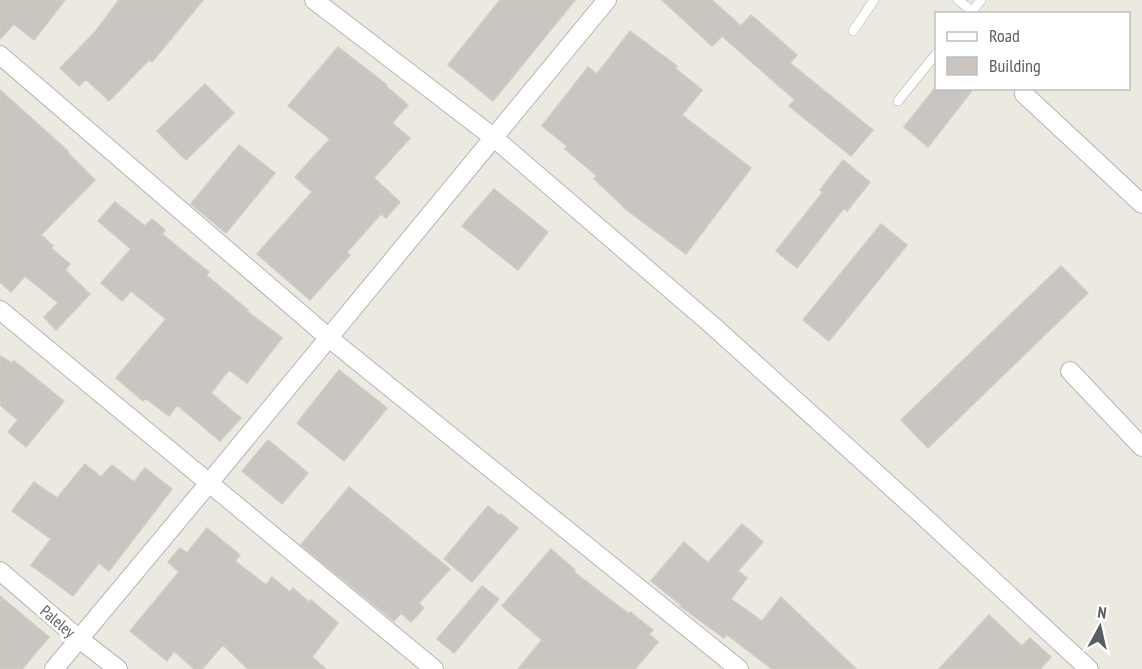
<svg xmlns="http://www.w3.org/2000/svg" width="1142" height="669" font-family="'PT Sans Narrow',sans-serif">
<style>
.building{fill:#cac5c0;stroke:#d1cac0;stroke-width:1.5}
.lines{fill:none;stroke-linecap:round;stroke-linejoin:round}
.service-casing{stroke:#b2b5b8;stroke-width:10}
.minor-casing{stroke:#b2b5b8;stroke-width:20}
.service{stroke:#fff;stroke-width:9}
.minor{stroke:#fff;stroke-width:18}
.labels{text-anchor:middle;dominant-baseline:central;stroke-width:6;stroke-linejoin:round;paint-order:stroke}
.street-label{font-size:16px;fill:#5a5e62;stroke:#fff}
</style>
<rect width="100%" height="100%" fill="#ece9e1"/>
<path class="building" d="M0,0h65l-31,40 -20,-16 -14,15z
M119,0h84l-51,62 -3,-2 -40,41 -23,-22 -7,7 -19,-18 35,-36z
M500,0h75l-82,101 -45,-36z
M662,0h50l29,26 10,-11 46,40 -7,8 83,67 -22,26 -62,-50 6,-6 -73,-64 -10,10z
M630,31l47,35 -2,2 27,22 -20,25 69,53 -65,86 -63,-47v-1l-29,-27 3,-3 -32,-27 2,-3 -25,-20 46,-59 9,7z
M338,47l49,38 -1,1 22,19 -16,18 18,15 -36,40 26,24 -14,16 -5,-4 -34,38 3,3 -40,45 -53,-46 55,-62 -17,-15 35,-38 -42,-33z
M205,84l29,29 -48,47 -29,-29z
M935,88h39l-46,59 -24,-20z
M0,90l68,61 -1,1 28,28 -54,55 12,11 -2,2 19,16 -5,6 25,24 -34,36 -12,-13 14,-14 -33,-27 -14,16 -11,-10z
M239,145l36,28 -49,60 -35,-29z
M843,160l27,22 -23,29 -3,-3 -47,60 -21,-17 47,-59 -3,-2z
M494,189l54,43 -30,38 -56,-44z
M115,202l30,24 7,-7 13,11 -3,4 47,38 -3,3 42,35 -1,1 35,27 -35,45 -18,-13 -18,23 30,25 -21,23 -43,-36 -8,11 -24,-18 -2,3 -27,-23 50,-59 -35,-28 -9,10 -21,-18 30,-34 -33,-28z
M881,224l26,21 -78,96 -26,-21z
M1061,266l27,27 -160,155 -27,-28z
M0,356l12,7 2,-2 50,40 -38,46 -18,-15 10,-12 -18,-15z
M339,370l48,38 -43,53 -47,-38z
M268,440l40,33 -26,31 -40,-33z
M85,464l16,13 11,-12 22,17 11,-14 27,21 -63,82 -10,-8 -26,33 -42,-31 20,-26 -39,-28 22,-29 23,16z
M349,487l101,82 -31,34 5,5 -13,14 -10,-9 -7,8 -93,-76z
M488,506l11,9 2,-1 17,14 -46,54 -28,-23z
M742,524l21,18 -25,29 9,7 -16,21 31,22 19,-24 75,72h-84l-46,-35 -2,4 -44,-32 1,-1 -30,-24 33,-39 24,21z
M207,528l33,27 -5,6 31,24 6,-8 18,15 3,-4 16,14 2,-2 27,23 -26,34 14,12h-78l-25,-24 -21,24h-8l-20,-18 -7,10 -37,-30 49,-59 -11,-10 12,-14 7,5z
M551,549l24,21 -1,2 55,42 1,-2 23,18 -4,4 9,8 -23,27h-117l24,-29 -40,-34z
M482,586l17,13 -45,54 -17,-14z
M0,596l49,41 -27,32h-22z
M989,615l33,31 8,-8 21,19 -11,12h-101z"/>
<g class="lines">
<defs>
<path id="service" d="M958,0l14,11
M970,14l11,-14
M853,31l21,-31
M898,101l38,-47"/>
<path id="minor" d="M314,0l179,137 219,188 209,189 168,155
M0,55l329,283 410,331
M1024,94l118,110
M0,310l434,359
M1070,371l72,76
M0,571l78,67 40,31
M54,669l155,-186 398,-483"/>
</defs>
<use href="#service" class="service-casing"/>
<use href="#minor" class="minor-casing"/>
<use href="#service" class="service"/>
<use href="#minor" class="minor"/>
</g>
<g class="labels">
<g class="street-label">
<text transform="translate(58 621) rotate(40)">Paleley</text>
</g>
</g>
<rect x="935" y="12" width="195" height="78" fill="#ffffff" stroke="#bdbfc0" stroke-width="1.5"/>
<rect x="947" y="32" width="30" height="9" fill="#ffffff" stroke="#bdbfc0" stroke-width="1.5"/>
<text x="989" y="42" font-size="18" fill="#5a5e62">Road</text>
<rect x="947" y="57" width="30" height="18" fill="#cac5c0" stroke="#bdbfc0" stroke-width="1.5"/>
<text x="989" y="72" font-size="18" fill="#5a5e62">Building</text>
<g transform="translate(1100 627) rotate(8)" stroke="#ffffff" stroke-width="4.5" paint-order="stroke">
<path d="M0-4.5L10 22L0 15L-10 22Z" fill="#5a5e62"/>
<text y="-9" font-size="16" font-weight="bold" text-anchor="middle" fill="#5a5e62">N</text>
</g>
</svg>
